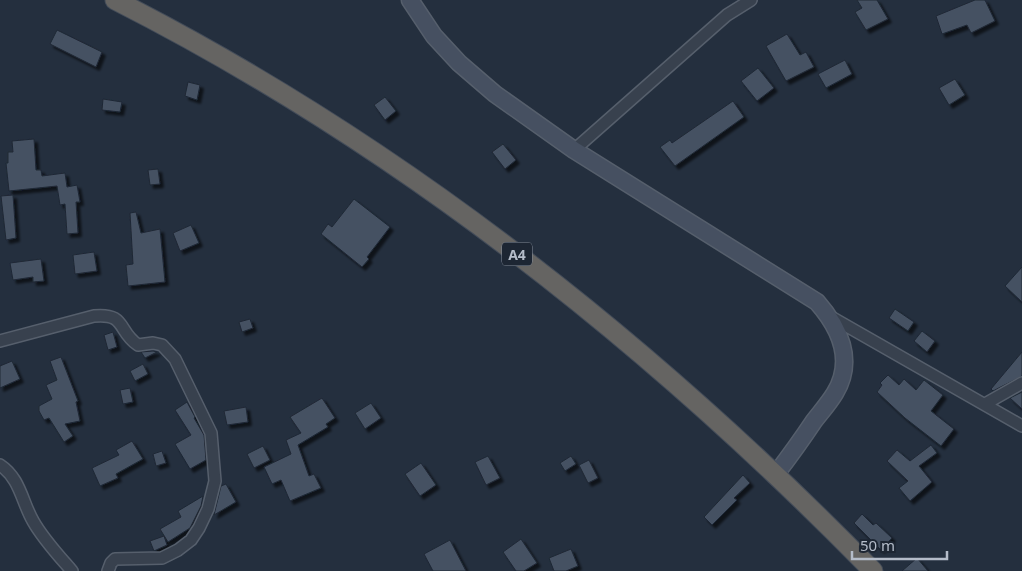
<svg xmlns="http://www.w3.org/2000/svg" width="1022" height="571" font-family="'Noto Sans',sans-serif">
<style>
.building{fill:#455162;stroke:#1f2835;filter:url(#shadow)}
.lines{fill:none;stroke-linecap:round;stroke-linejoin:round}
.minor-casing{stroke:#565f6c;stroke-width:14}
.secondary-casing{stroke:#565f6c;stroke-width:19}
.trunk-casing{stroke:#434c59;stroke-width:21}
.minor{stroke:#38414e;stroke-width:11}
.secondary{stroke:#465061;stroke-width:16}
.trunk{stroke:#656462;stroke-width:19}
.labels{text-anchor:middle;dominant-baseline:central;stroke-width:4.5;stroke-linejoin:round;paint-order:stroke}
.shield{fill:#1d2633;stroke:#878f9c;stroke-width:1}
.shield-label{font-size:14px;font-weight:bold;fill:#b4bcc9}
</style>
<defs>
<filter id="shadow"><feDropShadow dx="3.5" dy="3.5" stdDeviation="1" flood-color="#0009"/></filter>
</defs>
<rect width="100%" height="100%" fill="#242f3e"/>
<path class="building" d="M857,0h20l11,19 -22,11 -11,-18 7,-4z
M975,0h10l10,21 -24,12 -4,-8 -25,9 -6,-18z
M57,30l45,22 -6,15 -46,-23z
M787,34l13,21 6,-3 8,15 -28,14 -20,-35z
M845,60l7,14 -26,14 -8,-14z
M758,68l16,20 -17,13 -16,-20z
M955,79l10,16 -16,10 -10,-17z
M188,82l12,3 -3,15 -12,-4z
M385,97l11,14 -11,9 -11,-15z
M103,99l19,3 -2,10 -18,-2z
M733,101l11,16 -69,49 -15,-19 10,-7 2,3z
M34,139l2,31h5l1,6 23,-3 2,14 10,-2 3,17h-4l2,31 -11,1 -2,-30 -5,1 -3,-19 -48,5 -3,-28h2v-11h5l-1,-11z
M503,144l13,16 -11,9 -13,-17z
M158,169l2,15 -10,1 -2,-15z
M13,195l3,43 -10,2 -5,-44z
M354,199l36,28 -23,30 2,2 -7,8 -41,-33 7,-10 4,3z
M136,212l5,21 19,-4 5,53 -37,4 -2,-21 7,-1 -3,-51z
M191,225l8,18 -19,8 -7,-18z
M94,252l3,19 -22,3 -2,-19z
M41,259l3,22 -11,1v-5l-20,3 -3,-17z
M1022,267v35l-17,-16z
M895,309l19,13 -6,9 -19,-13z
M250,319l3,9 -11,4 -3,-10z
M922,331l13,10 -8,11 -13,-11z
M113,332l4,15 -9,3 -4,-15z
M153,351l4,1 -12,6 -4,-6z
M1022,352v24l-29,15 -2,-2z
M61,357l17,44 -2,1 4,19 -15,3 8,12 -9,6 -15,-24 -5,2 -5,-9v-5l13,-7 -6,-14 11,-5 -7,-19z
M12,361l8,18 -20,9v-22z
M143,364l5,10 -13,7 -5,-10z
M888,375l11,10 5,-6 12,11 8,-10 19,15 -12,16 23,18 -13,17 -36,-28 -28,-26 5,-7 -2,-2z
M130,388l3,14 -10,2 -3,-14z
M1022,392v17l-12,-11z
M322,398l13,20 -9,6 2,3 -30,18 11,31 5,-2 7,14 -31,13 -9,-21 -9,4 -8,-17 27,-13 -5,-14 15,-7 -11,-16z
M187,402l8,15 -1,1 10,17 2,25 -16,9 -15,-25 16,-9 -16,-25z
M371,403l10,15 -16,11 -10,-16z
M246,407l2,15 -21,3 -3,-14z
M132,441l11,18 -27,15 2,4 -18,8 -8,-18 27,-13 -3,-5z
M931,445l6,8 -18,13 13,16 -22,19 -11,-13 9,-7 -21,-20 10,-11 13,11z
M263,446l7,14 -16,8 -7,-14z
M162,451l4,12 -10,3 -3,-12z
M488,456l12,22 -14,7 -11,-23z
M571,456l5,8 -11,7 -5,-8z
M589,460l9,18 -10,5 -9,-18z
M421,463l15,22 -16,11 -15,-22z
M743,475l7,8 -16,15 3,2 -25,25 -8,-8z
M226,484l10,18 -22,13 7,-29z
M203,496l-2,10 -11,22 -22,14 -8,-13 21,-12 -3,-6z
M862,514l11,11 3,-2 16,15 -11,12 -27,-27z
M164,536l3,9 -13,6 -4,-10z
M521,539l16,24 -13,8h-8l-13,-19z
M450,540l16,31h-33l-9,-17z
M571,549l7,17 -12,5h-12l-5,-13z
M917,558l11,13h-26z"/>
<g class="lines">
<defs>
<path id="minor" d="M574,150l153,-135 24,-15
M831,317l191,109
M0,341l94,-25c33,-3 23,15 44,29l15,-2 9,2 13,14 36,74 4,48 -7,28 -9,19 -8,12 -13,10 -16,8 -47,1 -4,4 -3,8
M985,404l37,-21
M0,465c20,13 22,37 33,56 10,18 26,35 39,50"/>
<path id="secondary" d="M410,0l24,36 25,27 36,31 79,56 243,152c22,25 38,58 18,91 -6,10 -14,19 -21,28 -12,18 -25,36 -38,53"/>
<path id="trunk" d="M115,0c284,144 536,344 758,571"/>
</defs>
<use href="#minor" class="minor-casing"/>
<use href="#secondary" class="secondary-casing"/>
<use href="#trunk" class="trunk-casing"/>
<use href="#minor" class="minor"/>
<use href="#secondary" class="secondary"/>
<use href="#trunk" class="trunk"/>
</g>
<g class="labels">
<rect class="shield" x="502" y="242.5" width="30" height="23" rx="4"/>
<g class="shield-label">
<text x="517" y="254">A4</text>
</g>
</g>
<path d="M852 551v8h95v-8" fill="none" stroke="#b4bcc9" stroke-width="2.5"/>
<text x="860" y="551" font-size="15" fill="#b4bcc9" stroke="#1d2633" stroke-width="4" paint-order="stroke">50 m</text>
</svg>
